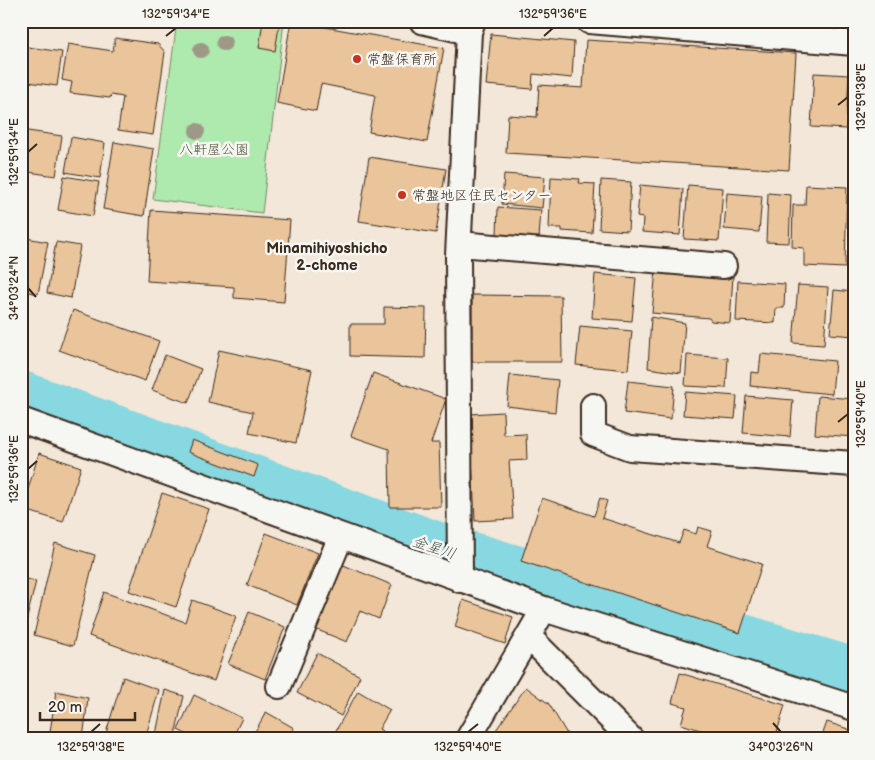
<svg xmlns="http://www.w3.org/2000/svg" width="875" height="760" font-family="'Balsamiq Sans','Klee One',sans-serif">
<style>
.green{fill:#aee9ae;stroke:#748a66}
.lines{fill:none;stroke-linecap:round;stroke-linejoin:round}
.river{stroke:#87d8e0;stroke-width:56}
.building{fill:#eac49a;stroke:#3b2a1e}
.street-casing{stroke:#3b2a1e;stroke-width:28}
.street{stroke:#f6f6f2;stroke-width:24}
.tree{fill:#9d9986}
.ticks{fill:none;stroke:#3b2a1e;stroke-width:2}
.poi-dot{fill:#c8321e;stroke:#f6f6f2;stroke-width:2}
.labels{text-anchor:middle;dominant-baseline:central;stroke-width:5;stroke-linejoin:round;paint-order:stroke}
.poi-label{font-size:14px;fill:#3b2a1e;stroke:#f6f6f2;text-anchor:start}
.park-label{font-size:14px;fill:#585a42;stroke:#f6f6f2}
.neighbourhood-label{font-size:15px;font-weight:bold;fill:#3b2a1e;stroke:#f6f6f2}
.water-label{font-size:15px;font-style:italic;fill:#4e564e;stroke:#f6f6f2}
.neatline{fill:none;stroke:#3b2a1e;stroke-width:2}
.ticks-label{font-size:12px;text-anchor:middle;fill:#3b2a1e}
</style>
<rect width="100%" height="100%" fill="#f2e7d8"/>
<filter id="ink" filterUnits="userSpaceOnUse"><feTurbulence type="fractalNoise" baseFrequency=".02" numOctaves="2"/><feDisplacementMap in="SourceGraphic" scale="10" xChannelSelector="R" yChannelSelector="G"/><feConvolveMatrix kernelMatrix="1 2 1 2 8 2 1 2 1" color-interpolation-filters="sRGB"/></filter>
<g filter="url(#ink)">
<path class="green" d="M177,21h107l-22,192 -109,-14z"/>
<g class="lines">
<path class="river" d="M21,399l408,148 425,129"/>
</g>
<path class="building" d="M46,21h20l-1,5 -19,-3z
M263,21h17l-5,30 -16,-3z
M291,21l153,27 -17,94 -58,-10 6,-37 -54,-11 -5,27 -39,-8z
M809,21h45v4z
M491,34l83,8 -2,36 -39,-4 -1,15 -46,-4z
M115,38l43,6 7,8 -12,83 -35,-5 5,-33 -12,-2 -1,3 -40,-5 2,-11 -10,-2 6,-36 45,7z
M586,40l210,13 -7,117 -283,-17 2,-38 29,2 2,-32 44,3z
M21,46l41,6 -5,34 -36,-5z
M814,73l35,2 -3,54 -35,-2z
M21,130l41,6 -6,40 -35,-5z
M71,137l34,6 -5,35 -35,-6z
M114,142l40,7 -10,67 -41,-7z
M369,157l77,12 -10,64 -77,-12z
M504,174l41,3 -3,31 -40,-4z
M64,176l35,6 -6,34 -35,-6z
M551,177l29,2 -1,4 16,1 -3,49 -30,-2v-3h-13z
M601,180l30,2 -3,49 -29,-2z
M640,185l43,4 -3,46 -38,-3 1,-14 -6,-1z
M688,185l35,3 -4,53 -35,-2z
M806,185l41,2 -2,81 -41,-2v-18l-12,-1 1,-42h12z
M727,193l35,3 -3,36 -35,-3z
M768,193l23,2 -2,48 -23,-1z
M498,207l43,3 -2,28 -42,-3z
M151,210l139,10 -6,82 -50,-4v-11l-87,-6z
M21,237l27,5 -10,52 -17,-4z
M56,242l24,4 -9,52 -24,-5z
M656,269l77,6 -3,48 -19,-2 -2,-3 -57,-5z
M595,274l41,4 -4,43 -40,-3z
M738,281l47,3 -1,24h-8l-1,15 -39,-2z
M798,285l30,2 -4,58 -31,-2z
M834,290l20,2v44l-24,-2z
M472,295l89,1 1,66h-90z
M384,307l42,1 -1,50 -75,-2v-32h34z
M73,310l86,31 -14,40 -86,-31z
M651,317l34,6 -4,50 -33,-5z
M580,326l52,5 -4,39 -52,-5z
M219,350l93,20 -16,73 -47,-10 4,-21 -45,-10z
M761,354l74,7 -3,33 -82,-8 1,-14 8,1z
M165,355l36,14 -13,34 -36,-13z
M687,355l41,3 -2,30 -41,-2z
M373,373l73,26 -15,44h8l2,64h-51l-1,-58 -38,-13z
M510,375l48,5 -3,32 -48,-6z
M628,381l46,5 -3,33 -47,-6z
M685,392l52,4 -2,23 -52,-4z
M746,396l47,4 -3,37 -47,-4z
M818,396l36,3v38l-39,-3z
M503,412l1,23 22,-1 1,26 -18,1 4,58 -38,2 -5,-107z
M192,440l66,25 -4,12 -66,-25z
M39,453l42,14 -18,55 -41,-13z
M162,493l47,16 -33,98 -47,-16z
M542,498l52,18 6,-18 7,3 -5,17 77,25 5,-13 12,4 2,-7 14,4 -5,15 55,18 -22,69 -219,-72z
M266,533l52,20 -21,52 -50,-20z
M55,543l40,12 -22,91 -39,-11z
M341,564l51,21 -13,34 -19,-8 -13,31 -32,-13z
M21,578l15,3 -11,45 -4,-1z
M104,592l81,30 7,-22 44,16 -22,65 -125,-45z
M463,600l50,17 -8,27 -50,-17z
M249,612l36,15 -20,52 -37,-15z
M317,653l43,23 -19,40 -44,-23z
M680,673l105,32 -10,34h-46l-48,-15 5,-17 -14,-4z
M123,677l36,13 -14,49h-22l-17,-6z
M526,687l23,17 21,35h-71l4,-5 -7,-4z
M165,690l19,6 -10,43h-19z
M56,691l32,7 -5,41h-34z
M358,691l32,19 -11,19 17,10h-54l-8,-5z
M194,695l48,23 -10,21h-36l-18,-9z
M266,712l28,16 -5,11h-38z
M827,722l27,9v8h-33z"/>
<g class="lines">
<defs>
<path id="street" d="M422,21l47,11
M589,21l265,22
M459,244l265,22
M593,406v28l37,14 224,16
M21,420l523,189 310,99
M460,580l-2,-325 11,-223 4,-11
M529,637l102,102
M279,686l62,-150
M468,739l76,-130"/>
</defs>
<use href="#street" class="street-casing"/>
<use href="#street" class="street"/>
</g>
<g class="tree">
<circle cx="224" cy="43" r="8"/>
<circle cx="201" cy="50" r="8"/>
<circle cx="197" cy="131" r="8"/>
</g>
</g>
<path class="ticks" d="M166,36l10,-8M544,36l9,-8M838,105l10,-8M28,152l9,-8M28,288l8,9M838,422l10,-8M28,469l9,-8M773,723l8,9M91,732l9,-8M468,732l10,-8"/>
<g class="poi-dot">
<circle cx="357" cy="59" r="5"/>
<circle cx="402" cy="195" r="5"/>
</g>
<g class="labels">
<g class="poi-label">
<text x="367" y="59">常盤保育所</text>
<text x="412" y="195">常盤地区住民センター</text>
</g>
<g class="park-label">
<text x="214" y="149">八軒屋公園</text>
</g>
<g class="neighbourhood-label">
<text x="327" y="248">Minamihiyoshicho<tspan x="327" dy="17">2-chome</tspan></text>
</g>
<g class="water-label">
<text transform="translate(434 548) rotate(18)">金星川</text>
</g>
</g>
<rect width="875" height="760" fill="none" stroke="#f6f6f2" stroke-width="55"/>
<path d="M40 712v8h95v-8" fill="none" stroke="#3b2a1e" stroke-width="2.5"/>
<text x="48" y="712" font-size="15" fill="#3b2a1e" stroke="#f6f6f2" stroke-width="4" paint-order="stroke">20 m</text>
<rect x="28" y="28" width="820" height="704" class="neatline"/>
<g class="ticks-label">
<text x="176" y="18">132°59'34"E</text>
<text x="553" y="18">132°59'36"E</text>
<text transform="translate(861 97) rotate(-90)" y="4">132°59'38"E</text>
<text transform="translate(14 152) rotate(-90)" y="4">132°59'34"E</text>
<text transform="translate(14 288) rotate(-90)" y="4">34°03'24"N</text>
<text transform="translate(861 414) rotate(-90)" y="4">132°59'40"E</text>
<text transform="translate(14 469) rotate(-90)" y="4">132°59'36"E</text>
<text x="91" y="751">132°59'38"E</text>
<text x="468" y="751">132°59'40"E</text>
<text x="781" y="751">34°03'26"N</text>
</g>
</svg>
